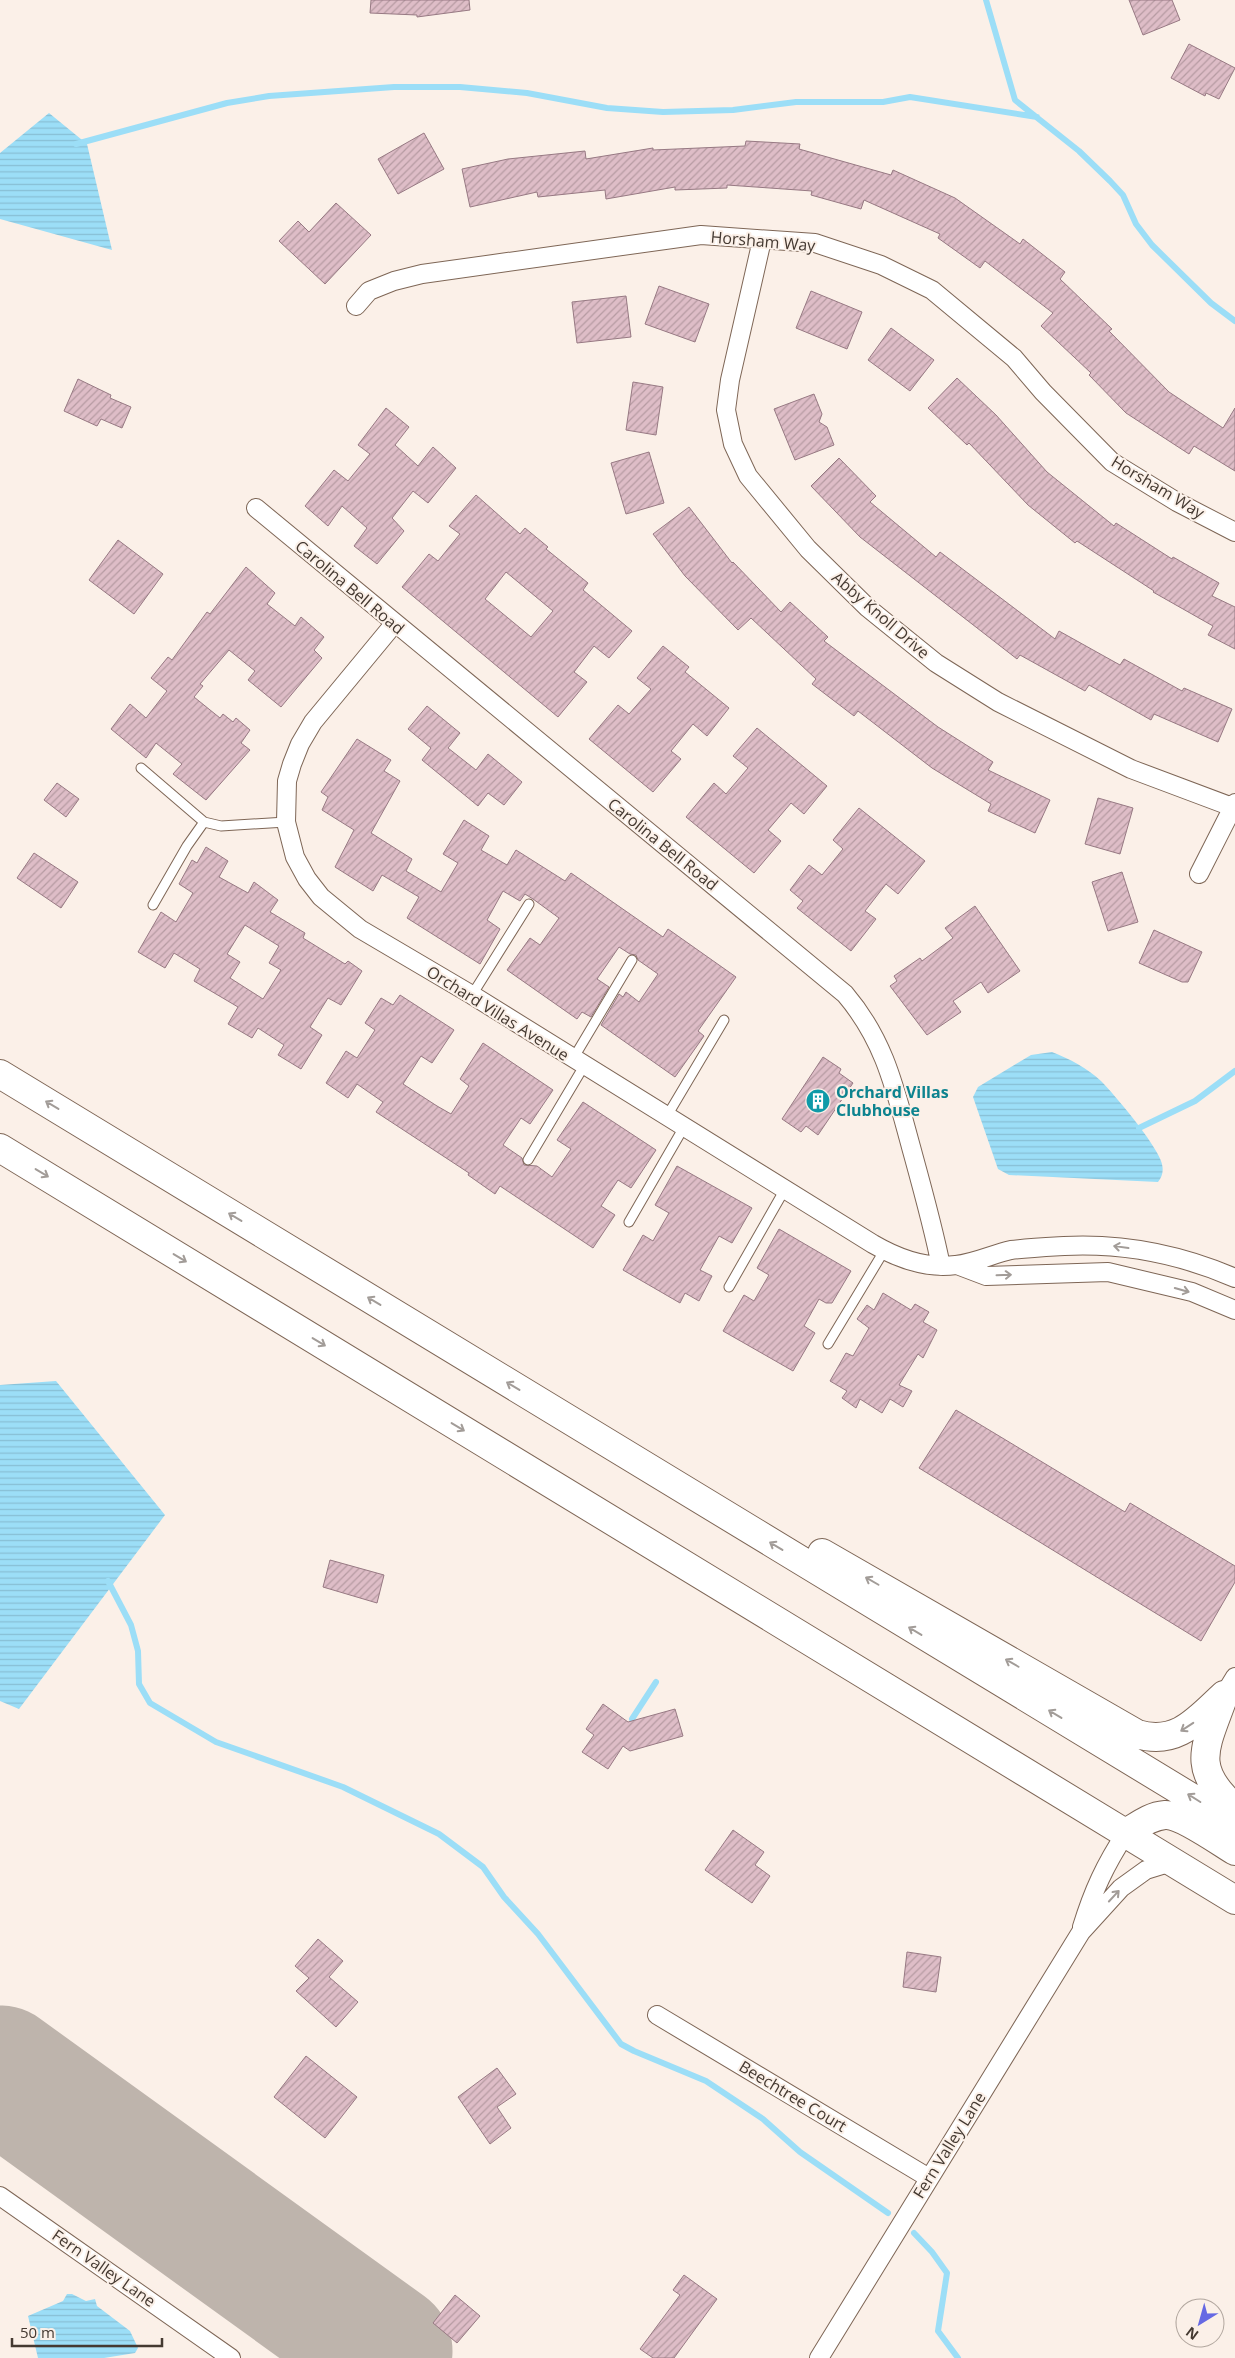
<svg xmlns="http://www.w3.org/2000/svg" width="1235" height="2358" font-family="'Open Sans',sans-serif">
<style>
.water{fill:url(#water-rules)}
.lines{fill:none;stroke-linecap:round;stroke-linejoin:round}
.stream{stroke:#9cdef7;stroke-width:6}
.runway{stroke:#beb4ac;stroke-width:135}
.building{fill:url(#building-hatch);stroke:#977983;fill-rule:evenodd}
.lane-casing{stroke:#7e6656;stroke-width:11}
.street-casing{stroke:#7e6656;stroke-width:20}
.highway-casing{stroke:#7e6656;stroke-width:30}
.lane{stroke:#fff;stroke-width:9}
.street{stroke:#fff;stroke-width:18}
.highway{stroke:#fff;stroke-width:28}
.oneway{stroke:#a29c98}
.labels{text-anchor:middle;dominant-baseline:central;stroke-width:4;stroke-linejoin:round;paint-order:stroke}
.street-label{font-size:16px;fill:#443931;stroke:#fbf0e8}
.culture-label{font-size:16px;font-weight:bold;fill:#0d838f;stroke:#fbf0e8;text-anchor:start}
</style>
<defs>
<pattern id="water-rules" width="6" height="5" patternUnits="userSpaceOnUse" patternTransform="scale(1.25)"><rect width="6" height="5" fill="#9cdef7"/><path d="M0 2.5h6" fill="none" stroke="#88bfd4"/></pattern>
<pattern id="building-hatch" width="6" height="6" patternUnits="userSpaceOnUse" patternTransform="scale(1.25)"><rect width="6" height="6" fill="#debdc7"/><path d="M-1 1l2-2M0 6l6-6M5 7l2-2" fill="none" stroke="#b69ba2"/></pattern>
</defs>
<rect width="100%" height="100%" fill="#fbf0e8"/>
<path class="water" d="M49,113l38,31 25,106 -112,-31v-66z
M1052,1052c18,7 35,16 49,29 14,14 54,62 60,80 3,8 2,15 -3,21l-149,-7 -11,-6 -25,-72 5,-10 53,-32z
M56,1381l109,134 -146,194 -19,-8v-316z
M67,2294h5l14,7 9,-2 2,7 33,25 8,17 -3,5 -31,5h-66l-10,-42 35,-15z"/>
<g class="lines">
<path class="stream" d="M986,0l29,100 64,51 31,30 13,14 13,29 16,21 59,58 24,18
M76,144l151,-41 42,-7 125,-9h66l67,6 80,15 56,4 70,-2 63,-8h87l27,-5 127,20
M1139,1128l56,-27 40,-30
M108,1581l23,44 7,26 1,33 11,19 66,39 127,45 96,47 44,33 21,30 34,37 83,110 13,7 72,30 57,38 37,33 88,61
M632,1719l24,-37
M914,2233l18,19 15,21 -9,58 20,27"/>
<path class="runway" d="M0,2073l385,278"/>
</g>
<path class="building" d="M371,0h98l1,10 -53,7v-2l-47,-2z
M1129,0h43l8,20 -37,15z
M1189,44l46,24 -16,31 -13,-6 -1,3 -34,-18z
M424,133l20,36 -46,25 -20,-35z
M746,141l54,3 -1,5 92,26 2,-5 62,28 65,46 3,-5 42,33 -5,7 52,50 -3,2 60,61 54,36 12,-20v63l-41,-25 -5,8 -63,-41 -37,-38 2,-2 -50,-47 12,-13 -68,-52 -5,7 -42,-30 2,-4 -76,-34 -3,9 -50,-14 1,-4 -85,-6v3l-52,2v-3l-69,12 -1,-9 -67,7 -1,-5 -67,15 -8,-38 46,-10 77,-8 1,8 67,-11v2l92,-4z
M336,203l35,32 -46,49 -46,-43 19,-20 11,11z
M659,286l50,18 -14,38 -50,-18z
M811,291l51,21 -15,37 -51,-21z
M626,296l5,41 -54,6 -5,-41z
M891,328l43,32 -24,31 -42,-31z
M957,378l39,37 51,57 67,54 2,-3 56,36 1,-2 46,26 -7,13 23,11v42l-27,-14 5,-9 -60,-34 1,-1 -77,-50 -2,2 -47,-38 -59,-62 -2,2 -39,-37z
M78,379l33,16 -1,3 21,9 -9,21 -21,-9 -4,7 -33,-15z
M633,382l30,5 -7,48 -30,-5z
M814,394l8,20 -3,8 8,5 7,18 -39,15 -21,-51z
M386,408l23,19 -14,18 23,21 15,-19 23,21 -28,35 -15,-12 -21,27 12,13 -27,33 -23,-18 13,-18 -25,-22 -14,20 -23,-20 29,-36 14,11 22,-27 -12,-9z
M649,452l15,51 -38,11 -15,-51z
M839,458l37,38 -6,6 66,55 4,-5 115,87 4,-8 61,34 4,-6 58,32 2,-3 48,21 -14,33 -64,-28 -3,6 -62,-35 -4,6 -65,-36 -3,4 -157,-122 -49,-51z
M476,495l44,39 5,-6 23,19 -2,2 42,34 -5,7 49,41 -23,27 -15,-12 -20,26 13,10 -29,35 -156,-130 27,-33 9,7 22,-27 -11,-8zM506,572l47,39 -22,26 -46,-38z
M689,507l43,56 1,-1 48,50 9,-10 38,35 -4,4 114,86 55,35 -5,8 62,30 -15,33 -47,-22 3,-7 -59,-36 -74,-57 -4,5 -42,-32 4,-5 -65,-61 -13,12 -53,-54 -32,-42z
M118,540l45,34 -29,40 -45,-34z
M246,567l29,26 -8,11 28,22 6,-9 23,20 -10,13 8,8 -41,49 -33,-27 7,-9 -26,-21 -29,34 3,2 -9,11 26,21 3,-4 10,8 3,-4 14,12 -9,13 9,7 -44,50 -33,-26 9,-10 -26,-21 -10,15 -35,-29 19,-25 16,14 21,-27 -16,-13 17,-21 4,3 35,-48 3,2z
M663,646l26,21 -4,5 44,36 -22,28 -14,-12 -22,27 10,8 -28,33 -64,-53 29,-34 11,9 22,-25 -14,-11z
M427,706l33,27 -12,15 28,22 12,-16 34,28 -18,23 -16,-12 -10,13 -56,-46 9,-12 -23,-19z
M757,728l70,58 -23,28 -13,-11 -23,27 13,11 -27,32 -68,-56 28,-34 12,11 22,-26 -15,-12z
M357,739l34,21 -7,11 16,10 -29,52 41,26 -6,12 35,21 17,-29 -15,-9 21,-34 25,16 -8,14 26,15 9,-15 49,31 6,-8 92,64 5,-8 68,48 -38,54 6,5 -29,41 -74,-52 18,-31 4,3 3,-5 13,10 19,-28 -20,-14 -2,-5 -6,-1 -11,-7 -22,32 12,8 -18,30 -9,-5 -5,7 -70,-49 23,-32 10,7 19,-27 -26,-19 -8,-5 -5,7 -17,-10 -16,29 13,9 -20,35 -73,-46 12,-21 -37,-22 -9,16 -38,-24 19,-37 -32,-20 6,-13 -7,-5z
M57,783l22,16 -13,18 -22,-17z
M1098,798l35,10 -13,46 -35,-10z
M859,808l66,53 -27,33 -12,-10 -21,27 11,8 -25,32 -54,-43 6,-7 -13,-11 19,-25 13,10 21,-26 -10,-9z
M206,847l22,14 -9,16 29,16 6,-11 24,18 -8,12 35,21 -2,5 42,26 3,-3 14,10 -21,34 -13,-7 -18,29 12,8 -21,34 -23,-14 6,-10 -26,-17 -6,10 -24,-14 10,-17 -44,-26 6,-12 -26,-16 -9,15 -27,-16 23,-40 15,10 17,-29 -14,-9 13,-24 5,3zM245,925l34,21 -10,17 12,7 -18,29 -33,-21 10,-16 -13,-8z
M34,853l44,29 -17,26 -44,-30z
M1122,872l16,50 -30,9 -16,-49z
M975,906l45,65 -32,22 -7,-11 -28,19 8,11 -34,23 -37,-49 7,-5 -3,-5 26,-18 2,3 31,-23 -8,-10z
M1154,930l48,22 -14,30h-6l-43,-19z
M400,995l54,35 -22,33 -11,-7 -18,28 34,22 14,8 18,-28 -9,-7 23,-36 70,47 -23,34 -9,-6 -18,27 19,13 2,7 13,1 15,11 19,-28 -14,-9 26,-38 73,48 -25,38 -13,-8 -17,26 14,9 -22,33 -93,-62 -5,8 -27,-19 1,-2 -93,-61 7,-10 -26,-18 -9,14 -22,-15 20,-32 11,7 18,-28 -10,-7 16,-25 12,7z
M823,1057l18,12 -2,4 14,10 -35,52 -12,-9 -5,6 -19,-13z
M677,1166l75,42 -20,35 -13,-7 -19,34 12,6 -13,25 -14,-8 -5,10 -57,-33 20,-35 10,6 16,-28 -14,-8z
M779,1229l72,42 -19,32h-6l-7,-4 -15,27 11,7 -22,38 -70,-40 21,-36 10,6 15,-26 -12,-7z
M883,1293l28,17 4,-6 14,8 -6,10 14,8 -14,28 -5,-4 -19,31 13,6 -9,16 -13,-8 -8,14 -22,-14 -4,9 -14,-10 5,-7 -17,-10 16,-28 7,3 16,-28 -12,-9 10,-14 7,5z
M956,1410l169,102 5,-9 105,63v16l-34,59 -282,-173z
M330,1560l54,15 -7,28 -54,-16z
M603,1704l25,18 47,-13 8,27 -53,15 -7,-5 -15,23 -26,-17 12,-17 -8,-6z
M733,1830l31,22 -9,13 15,11 -18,27 -47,-33z
M318,1939l25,22 -14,16 29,25 -22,25 -40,-36 13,-13 -14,-12z
M907,1952l34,5 -5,35 -33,-5z
M306,2056l51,41 -32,41 -51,-41z
M497,2068l19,26 -19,13 14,21 -21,16 -32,-47z
M684,2275l33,24 -43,59h-21l-13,-9 40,-54 -7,-5z
M455,2295l25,21 -23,27 -24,-20z"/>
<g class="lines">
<defs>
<path id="lane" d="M141,768l63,54 17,4 65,-4
M153,905l34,-59 17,-24
M472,995l57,-91
M573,1059l59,-99
M667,1116l57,-96
M528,1160l56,-94
M629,1222l55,-95
M729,1287l56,-98
M828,1344l56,-93"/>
<path id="street" d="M762,240l-32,140 -4,30 7,34 15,32 60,73 60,59 68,55 62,39 133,67 104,39
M356,306l13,-15 25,-10 28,-7 279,-39 114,8 66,22 51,25 82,68 29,34 69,70 65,40 58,30
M256,508l589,486c40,47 50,95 66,153 11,40 22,79 30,119
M394,624l-81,98 -13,22 -8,20 -5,17 -1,41 9,35 12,22 14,18 39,32 112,66 401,249c24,14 54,25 83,21 19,-2 37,-11 55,-15 17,-2 36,-3 53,-4 59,-3 118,9 171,32
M1199,874l36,-71
M957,1265l29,11 122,-4 84,20 43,18
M1224,1695l11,-18
M1082,1927c11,-36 23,-62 44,-94
M657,2015l272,163
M0,2196l231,162
M819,2358l262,-426 40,-44 25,-18 26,-8"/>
<path id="highway" d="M0,1074l1235,750
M0,1148l1235,752
M822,1553l315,181c40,12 60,-14 87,-39
M1223,1698c-18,50 -33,70 12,110
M1126,1833c12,-7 24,-17 39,-18 16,-1 55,27 70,36"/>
</defs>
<use href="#lane" class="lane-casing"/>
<use href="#street" class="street-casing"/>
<use href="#highway" class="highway-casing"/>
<use href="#lane" class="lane"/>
<use href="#street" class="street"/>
<use href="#highway" class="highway"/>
</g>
<defs><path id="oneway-shaft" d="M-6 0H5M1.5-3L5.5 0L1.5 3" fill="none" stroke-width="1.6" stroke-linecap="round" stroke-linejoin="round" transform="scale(1.25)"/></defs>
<g class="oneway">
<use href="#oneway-shaft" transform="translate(52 1105) rotate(-149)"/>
<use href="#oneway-shaft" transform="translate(42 1173) rotate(31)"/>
<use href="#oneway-shaft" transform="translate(235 1217) rotate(-149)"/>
<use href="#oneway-shaft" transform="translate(1121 1247) rotate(-172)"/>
<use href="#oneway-shaft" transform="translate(180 1258) rotate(31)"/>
<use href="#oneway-shaft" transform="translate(1004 1275) rotate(-2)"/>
<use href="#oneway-shaft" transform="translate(1182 1290) rotate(16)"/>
<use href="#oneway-shaft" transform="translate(374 1301) rotate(-149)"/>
<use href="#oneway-shaft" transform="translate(319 1342) rotate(31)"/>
<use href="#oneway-shaft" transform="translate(513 1386) rotate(-149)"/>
<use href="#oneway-shaft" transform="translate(458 1427) rotate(31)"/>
<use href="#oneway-shaft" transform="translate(776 1546) rotate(-149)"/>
<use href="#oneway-shaft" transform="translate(872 1581) rotate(-150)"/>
<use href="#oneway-shaft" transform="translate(915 1631) rotate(-149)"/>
<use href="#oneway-shaft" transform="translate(1012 1663) rotate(-150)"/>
<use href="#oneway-shaft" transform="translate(1055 1714) rotate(-149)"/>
<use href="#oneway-shaft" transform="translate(1187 1727) rotate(147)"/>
<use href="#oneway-shaft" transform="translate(1194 1798) rotate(-148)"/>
<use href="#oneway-shaft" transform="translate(1114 1896) rotate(-47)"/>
</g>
<defs>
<symbol id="building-disc" viewBox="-11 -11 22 22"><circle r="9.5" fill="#0f9aa8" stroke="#fbf0e8"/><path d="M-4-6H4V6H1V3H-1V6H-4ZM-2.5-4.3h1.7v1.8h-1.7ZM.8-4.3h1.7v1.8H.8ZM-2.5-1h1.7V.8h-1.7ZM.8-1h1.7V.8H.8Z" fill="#fff"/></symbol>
</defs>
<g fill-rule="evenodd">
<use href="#building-disc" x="804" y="1087" width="28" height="28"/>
</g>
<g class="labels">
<g class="street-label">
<text transform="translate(763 241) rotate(5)">Horsham Way</text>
<text transform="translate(1158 487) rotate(31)">Horsham Way</text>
<text transform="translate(350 587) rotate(40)">Carolina Bell Road</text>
<text transform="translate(881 615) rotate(41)">Abby Knoll Drive</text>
<text transform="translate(663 844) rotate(39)">Carolina Bell Road</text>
<text transform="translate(498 1013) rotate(32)">Orchard Villas Avenue</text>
<text transform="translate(793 2096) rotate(31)">Beechtree Court</text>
<text transform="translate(949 2145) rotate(-58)">Fern Valley Lane</text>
<text transform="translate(104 2268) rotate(35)">Fern Valley Lane</text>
</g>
<g class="culture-label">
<text x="836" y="1092">Orchard Villas<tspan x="836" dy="18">Clubhouse</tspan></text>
</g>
</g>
<g transform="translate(1200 2323) rotate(217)"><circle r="24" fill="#fbf0e8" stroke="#b2a79f"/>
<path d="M0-4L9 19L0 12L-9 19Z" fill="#6669e3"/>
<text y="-8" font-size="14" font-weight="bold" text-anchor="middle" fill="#443931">N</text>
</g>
<path d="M12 2338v8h150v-8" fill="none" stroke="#443931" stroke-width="2.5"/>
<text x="20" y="2338" font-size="15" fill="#443931" stroke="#fbf0e8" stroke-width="4" paint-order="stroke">50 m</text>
</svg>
